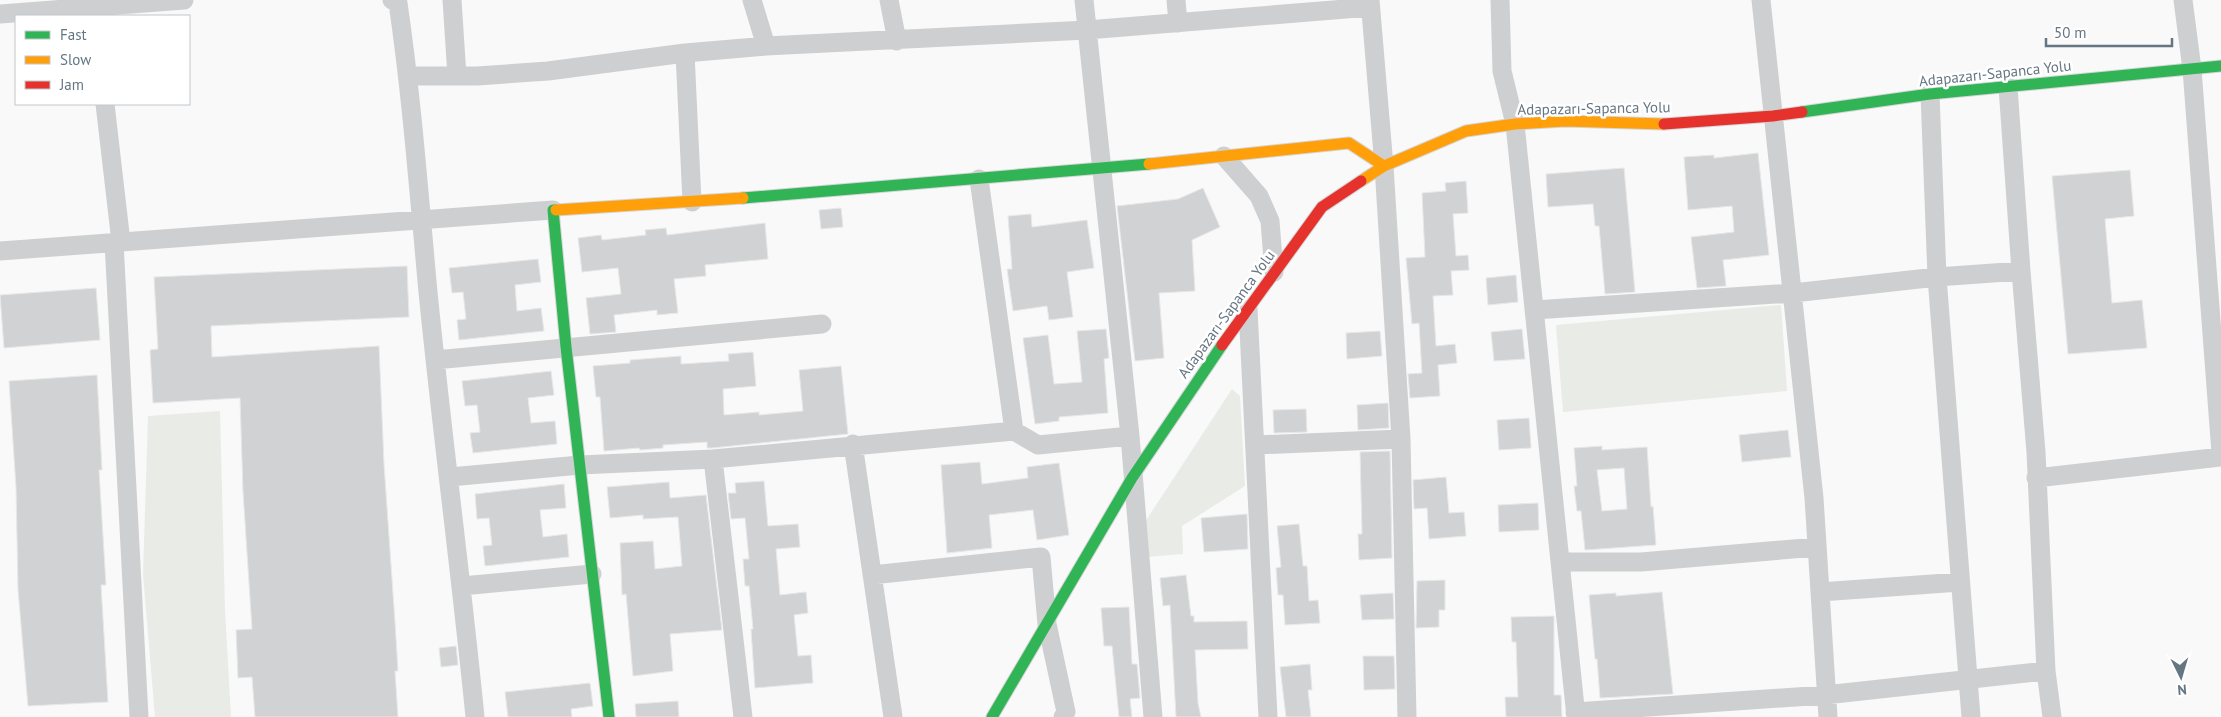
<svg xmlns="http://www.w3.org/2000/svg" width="2221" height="717" font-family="'PT Sans',sans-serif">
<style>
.green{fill:#e8ebe6}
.building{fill:#d0d2d3;stroke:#e8e8e8;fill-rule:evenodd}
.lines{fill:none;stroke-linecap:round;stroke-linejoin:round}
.fast-casing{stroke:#d5d6d7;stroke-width:13}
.slow-casing{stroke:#d5d6d7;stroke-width:13}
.jam-casing{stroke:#d5d6d7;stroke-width:13}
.street{stroke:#cecfd0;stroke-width:19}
.fast{stroke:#30b455;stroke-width:11}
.slow{stroke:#ff9f0a;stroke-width:11}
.jam{stroke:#e5322d;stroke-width:11}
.labels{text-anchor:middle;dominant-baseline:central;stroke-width:5;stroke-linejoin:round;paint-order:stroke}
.street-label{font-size:15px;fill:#657683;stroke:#fff}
</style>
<rect width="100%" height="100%" fill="#f9f9f9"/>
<path class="green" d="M1781,305l6,86 -224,21 -7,-87z
M1232,389l8,7 5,90 -63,40 1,28 -37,3 -3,-32z
M220,411l5,199 6,107h-76l-12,-143 5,-158z"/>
<path class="building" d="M1758,153l11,102 -46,5 3,26 -29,2 -6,-51 43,-5 -2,-26 -44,4 -4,-53 30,-2v3z
M1624,168l11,124 -30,2 -6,-68h-4l-2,-22 -45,3 -2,-33z
M2130,170l4,46 -29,3 7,84 30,-3 5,48 -79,6 -16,-178z
M1466,181l2,32 -15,1 3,42 12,-1 1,15 -18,1 2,24 -20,1 3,50 19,-2 2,19 -19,2 2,31 -30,2 -2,-24 14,-1 -3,-50 -7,1 -6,-66 19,-1 -3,-64 24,-2 -1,-8z
M1203,188l17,39 -28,13 3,51 -36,2 5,65 -29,3 -18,-155 61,-7z
M841,208l2,19 -22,2 -2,-19z
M1031,214l1,13 55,-7 7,48 -27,4 6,45 -24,3 -2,-14 -34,5 -6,-42h5l-4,-53z
M765,223l3,36 -63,6 1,11 -32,3 4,34 -21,2v-5l-43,5 2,17 -26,2 -4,-36 35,-4 -3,-26 -36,4 -4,-34 23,-3 1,5 44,-5 -1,-5 21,-2 1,7z
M538,259l3,23 -26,3 2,26 24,-3 3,23 -85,9 -2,-20 9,-1 -3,-27 -11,1 -3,-25z
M407,266l2,51 -198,9 1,31 167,-11 5,118 11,158 3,49h-3l3,46h-143l-3,-40 -14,1 -2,-48 16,-1 -9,-137 -3,-94 -87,5 -3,-53 8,-1 -4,-72z
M1516,275l2,27 -30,3 -2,-27z
M96,288l4,52 -96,8 -4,-53z
M1106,329l3,29 -5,1 4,54 -49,4v4l-24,3 -12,-86 25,-3 6,49 28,-2 -5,-51z
M1522,329l3,30 -31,2 -3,-29z
M1380,331l2,25 -35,3 -1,-26z
M753,352l3,34 -33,3 1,26 35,-3v3l44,-4 -4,-41 42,-4 7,68 -136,14h-5v-6l-44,3v3l-23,2 -1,-2 -35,3 -4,-54h-4l-3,-31 37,-3v-3l51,-4v8l48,-3 -1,-7z
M551,371l3,24 -26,3 3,25 24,-2 2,23 -84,9 -3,-20 10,-1 -3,-27 -12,1 -3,-25z
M97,375l5,95h-3l7,115h-5l7,117 -80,4 -10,-116 -2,-103 -7,-106z
M1388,403l1,25 -31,2 -1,-25z
M1306,409l1,23 -33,1 -1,-23z
M1529,418l2,30 -32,2 -2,-30z
M1788,430l3,27 -49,5 -3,-27z
M1602,446v4l45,-3 4,60 2,-1 3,39 -71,5 -4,-39h-4l-3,-25h3l-3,-38zM1624,468l3,41 -25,2 -5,-41z
M1390,451l2,107 -33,2 -1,-26h4l-2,-82z
M980,462l2,22 46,-6 -1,-11 32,-4 10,72 -32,5 -4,-30 -44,5 3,33 -45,5 -6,-88z
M1446,477l3,36 15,-1 2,24 -37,3 -2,-31 -13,1 -1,-29z
M764,481l4,45 30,-2 2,23 -24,2 4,46 26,-3 2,21 -14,2 4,41 13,-1 2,28 -58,5 -4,-59h2l-4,-43h-4l-2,-27h6l-4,-41 -14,1 -3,-26h8l-1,-10z
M669,482l1,16 36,-3 16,135 -52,4 3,37 -40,5 -7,-82 -4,1 -2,-52 33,-2 2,28 27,-3 -4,-49 -35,2v-4l-33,3 -3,-31z
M564,484l2,24 -26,2 3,27 24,-3 2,23 -84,9 -2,-20 9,-1 -3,-27 -12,1 -2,-25z
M1538,503l1,27 -40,2 -1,-27z
M1247,514l1,35 -44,3 -3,-34z
M1299,524l4,42h4l2,35 9,-1 2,23 -35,2 -2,-30h-5l-2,-27 5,-1 -4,-41z
M1186,575l5,41h3v6l53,-1 1,28 -53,1 3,53 3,14h-25l-6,-112 -7,1 -3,-28z
M1445,580v30h-6v17l-23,1 1,-47z
M1662,592l11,102 -73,4 -3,-39h-2l-6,-64 27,-2v3z
M1393,593l1,26 -32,1 -2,-25z
M1129,607l3,57h5l3,34 -10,1 2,18h-13l-7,-71h-8l-3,-38z
M1554,616v79h7l1,22h-56l-1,-20h13l-2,-55h-4l-1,-25z
M456,646l2,19 -17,2 -2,-19z
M1363,656h31l1,33 -31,1z
M1310,664l2,26h-4l3,27h-25l-6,-50z
M590,683l3,23 -22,3 1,8h-64l-3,-25z
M678,701l1,16h-43l-1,-13z"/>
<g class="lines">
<defs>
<path id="fast" d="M1802,112l128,-18 291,-28
M743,198l406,-34
M556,210h-3l13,137 43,370
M992,717l140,-239 90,-133"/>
<path id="slow" d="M1149,164l200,-21 35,23
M1361,181l23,-15 82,-35 49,-7 50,-3 99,3
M556,210l187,-12"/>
<path id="jam" d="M1664,124l109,-8 29,-4
M1222,345l100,-138 39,-26"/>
</defs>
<use href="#fast" class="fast-casing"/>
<use href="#slow" class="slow-casing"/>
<use href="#jam" class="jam-casing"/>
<path class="street" d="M392,0l6,3c14,96 21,192 30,289 14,142 33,283 47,425
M452,0l5,76
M752,0l14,46
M889,0l8,41
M1084,0l46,436 23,281
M1176,0l2,23
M1370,0l14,166 17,273 6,278
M1500,0l2,71 13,53 61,593
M1761,0l53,498 14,219
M2183,0l9,69 29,384
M0,14l184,-14
M685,53l7,149
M409,76h68l71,-5 137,-18 81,-7 321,-16 283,-23
M2008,87l13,184 15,181 10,219 6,46
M1930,94l7,183 34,440
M105,104l16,138
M1224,156l35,40 11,25 4,51
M979,179l35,252 24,14 92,-9
M114,242l25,475
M0,251l553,-41
M1248,309l20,408
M1534,310l259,-17 144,-16 84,-6
M435,360l387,-36
M853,444l40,273
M1255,445l146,-6
M713,459l30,258
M450,477l130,-12 133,-6 301,-28
M2036,478l185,-21
M1561,562h80l176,-15
M872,575l169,-18 6,67 19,88 -3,5
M462,586l130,-12
M1820,592l140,-10
M1575,712l250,-17 221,-24"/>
<use href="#fast" class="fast"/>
<use href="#slow" class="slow"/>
<use href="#jam" class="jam"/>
</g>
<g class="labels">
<g class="street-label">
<text transform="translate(1995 73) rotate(-6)">Adapazarı-Sapanca Yolu</text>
<text transform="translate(1594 108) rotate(-1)">Adapazarı-Sapanca Yolu</text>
<text transform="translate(1226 314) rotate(-54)">Adapazarı-Sapanca Yolu</text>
</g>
</g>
<rect x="15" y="15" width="175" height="90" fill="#ffffff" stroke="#c1c8cd"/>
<rect x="25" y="31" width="25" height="8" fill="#30b455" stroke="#c1c8cd"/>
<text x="60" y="40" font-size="15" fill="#657683">Fast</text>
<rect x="25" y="56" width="25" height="8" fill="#ff9f0a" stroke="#c1c8cd"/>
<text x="60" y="65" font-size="15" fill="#657683">Slow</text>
<rect x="25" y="81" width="25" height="8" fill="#e5322d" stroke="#c1c8cd"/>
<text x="60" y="90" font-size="15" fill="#657683">Jam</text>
<g transform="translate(2181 677) rotate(175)" stroke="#ffffff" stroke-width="4" paint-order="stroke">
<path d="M0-4L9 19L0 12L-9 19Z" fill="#657683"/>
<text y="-8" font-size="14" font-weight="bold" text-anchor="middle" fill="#657683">N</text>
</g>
<path d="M2046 38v8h126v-8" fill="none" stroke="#657683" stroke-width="2.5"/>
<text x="2054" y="38" font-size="15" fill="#657683" stroke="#ffffff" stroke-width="4" paint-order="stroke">50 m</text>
</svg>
